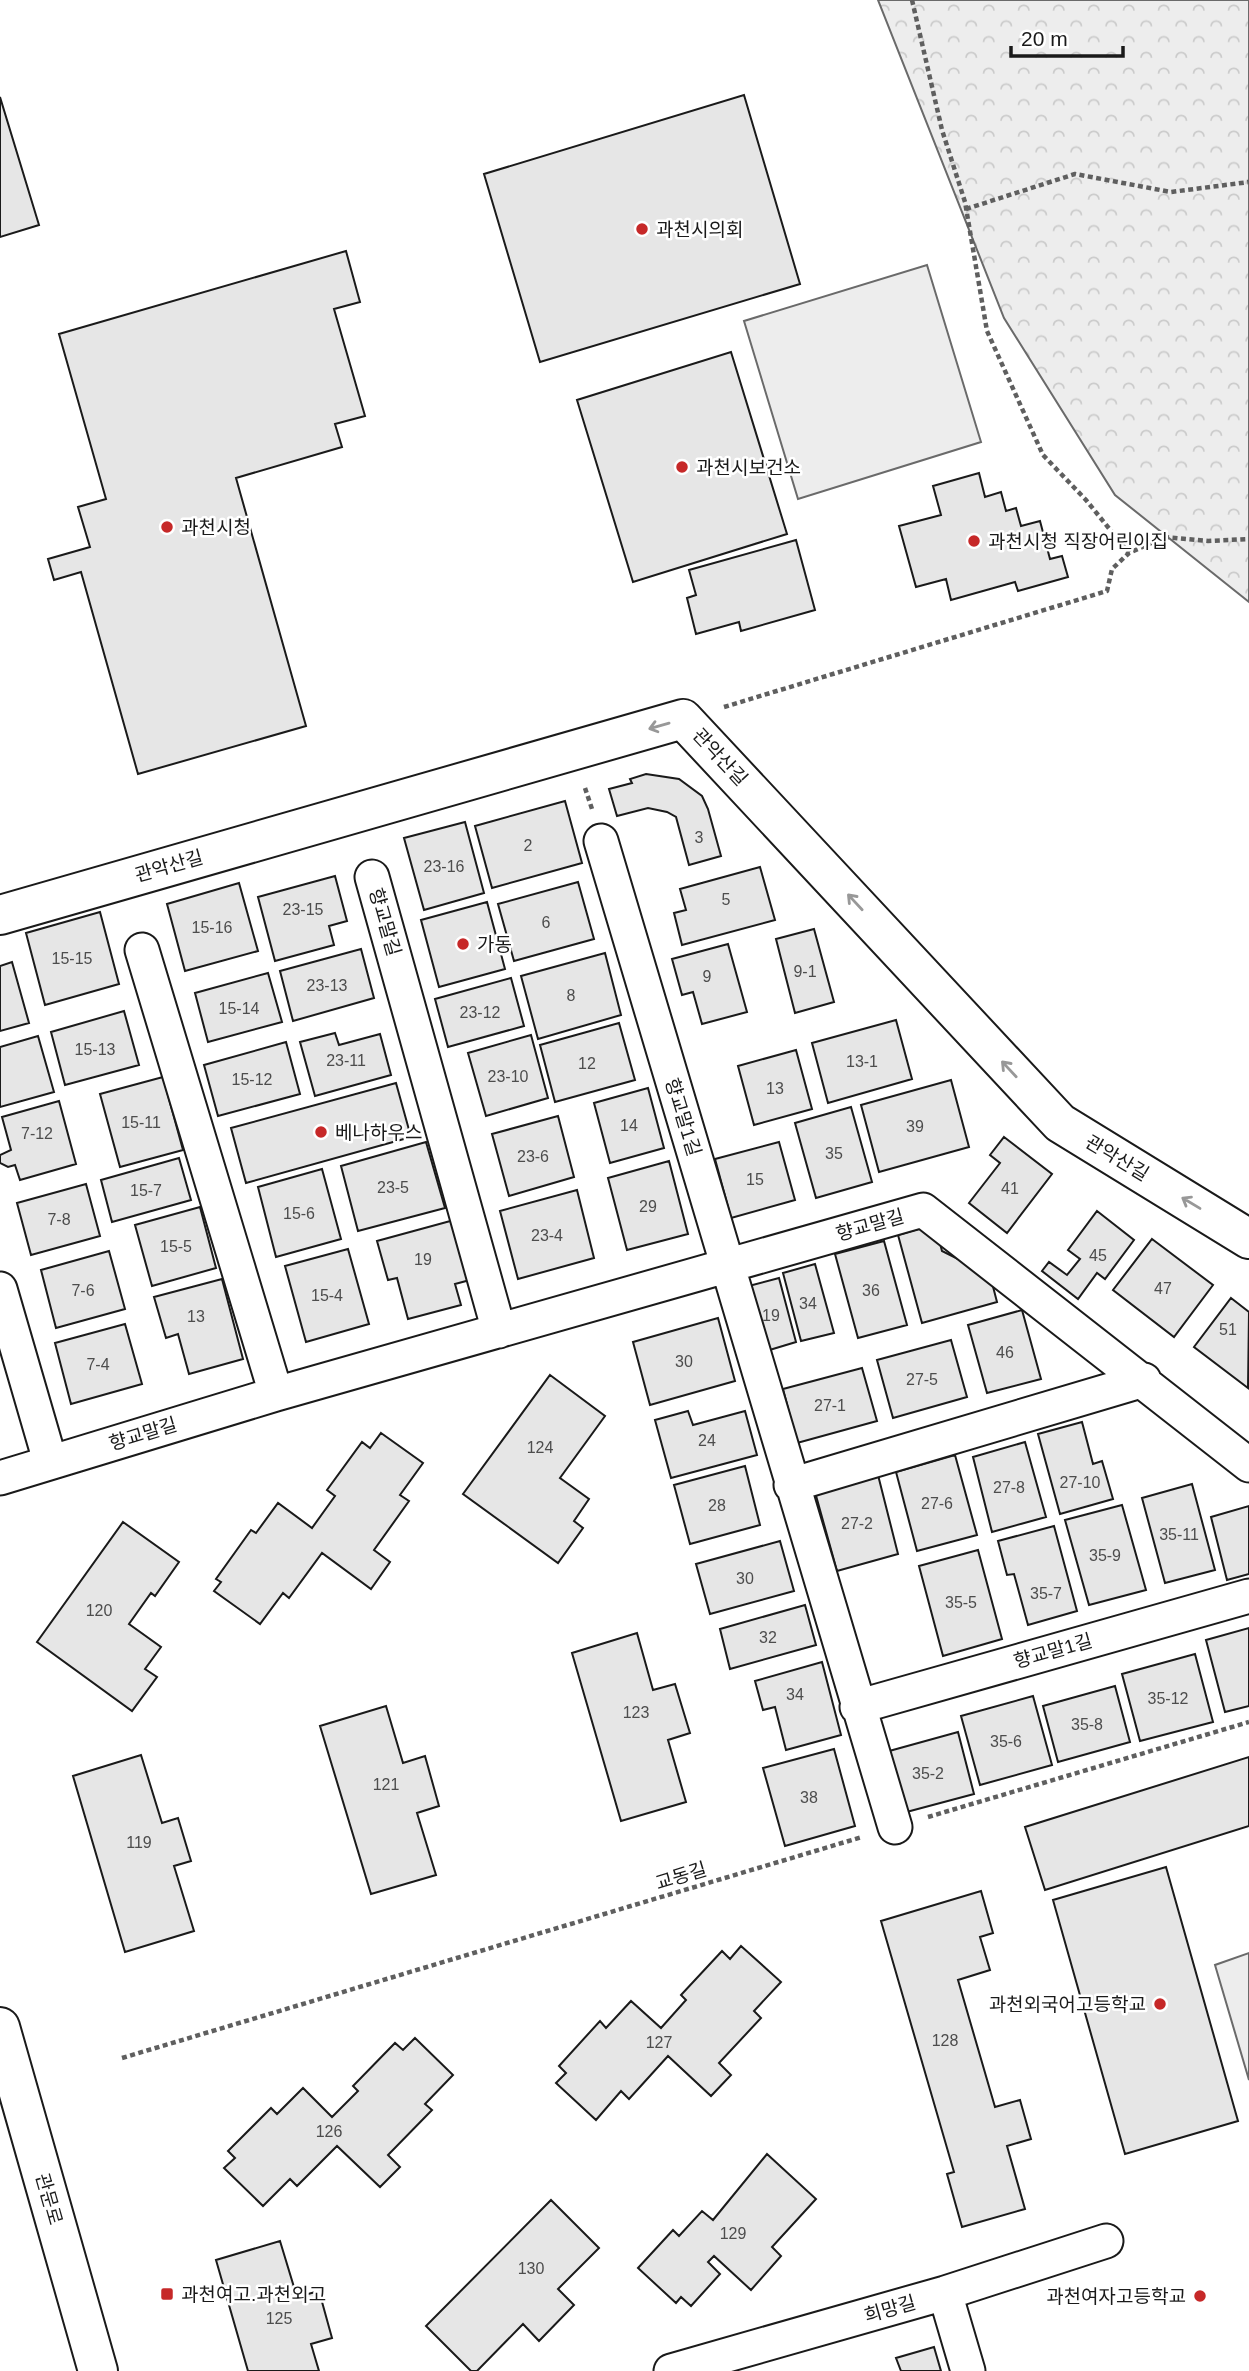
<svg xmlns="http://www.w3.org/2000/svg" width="1249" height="2371" font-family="Helvetica,'Noto Sans KR',sans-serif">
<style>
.forest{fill:url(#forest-crowns);stroke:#6a6a6a;stroke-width:2}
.garden{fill:#ededed;stroke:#6a6a6a;stroke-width:2}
.building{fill:#e6e6e6;stroke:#1a1a1a;stroke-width:2}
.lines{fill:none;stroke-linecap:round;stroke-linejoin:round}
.street-casing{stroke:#1a1a1a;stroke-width:37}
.secondary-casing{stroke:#1a1a1a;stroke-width:42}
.path{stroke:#5f5f5f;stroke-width:4.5;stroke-dasharray:5 3.5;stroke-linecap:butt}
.street{stroke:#fff;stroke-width:33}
.secondary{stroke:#fff;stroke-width:38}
.oneway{stroke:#989898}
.poi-dot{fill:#c62828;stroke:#fff;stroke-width:2.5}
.labels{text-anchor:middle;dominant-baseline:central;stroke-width:5;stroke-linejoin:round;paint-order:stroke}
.number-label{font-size:16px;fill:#4d4d4d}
.poi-label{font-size:19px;fill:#1a1a1a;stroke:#fff;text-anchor:start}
.street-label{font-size:19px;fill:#1a1a1a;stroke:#fff}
</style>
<defs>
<pattern id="forest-crowns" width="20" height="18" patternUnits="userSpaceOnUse" patternTransform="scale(1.75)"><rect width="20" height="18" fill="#ededed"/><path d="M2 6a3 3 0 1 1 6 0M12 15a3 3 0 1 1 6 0" fill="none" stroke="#cbcbcb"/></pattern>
</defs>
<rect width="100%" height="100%" fill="#fff"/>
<path class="forest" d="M878,0h371v602l-134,-107 -111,-177z"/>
<path class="garden" d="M927,265l54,177 -183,57 -54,-178z
M1249,1953v127l-34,-115z"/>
<path class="building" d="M744,95l56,189 -260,78 -56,-188z
M0,97l39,128 -39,12z
M346,251l14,51 -26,7 31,107 -30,8 7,23 -106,31 70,248 -168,48 -57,-202 -27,8 -6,-21 42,-12 -12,-40 28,-8 -47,-165z
M731,352l56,182 -154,48 -56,-182z
M979,473l6,24 16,-5 5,19 10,-3 5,18 19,-5 10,38 12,-3 6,21 -50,14 -3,-9 -64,18 -5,-21 -30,8 -17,-61 42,-11 -8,-29z
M796,540l19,70 -74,21 -2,-9 -43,12 -9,-36 9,-3 -7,-25z
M646,774l33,5 23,17 6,13 13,47 -32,9 -13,-48 -9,-5 -19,-4 -31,8 -8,-27 23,-6 -2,-4z
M565,801l17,62 -90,25 -17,-62z
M465,822l19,71 -60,17 -20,-72z
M760,867l15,53 -93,25 -8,-32 12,-3 -6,-21z
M335,876l12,45 -18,5 5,19 -59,16 -17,-64z
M578,882l16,57 -80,22 -16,-57z
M239,883l19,68 -73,20 -18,-67z
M487,902l18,67 -66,18 -18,-67z
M100,912l19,72 -74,21 -19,-72z
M814,929l20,73 -39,11 -19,-74z
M728,944l19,68 -45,12 -9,-32 -11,3 -10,-36z
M361,949l13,49 -81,23 -13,-50z
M605,953l16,62 -83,24 -17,-63z
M12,962l17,61 -29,8v-65z
M268,973l14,49 -74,20 -13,-49z
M511,978l13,48 -76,21 -13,-48z
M124,1011l15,54 -74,20 -14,-53z
M896,1020l16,59 -84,24 -16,-60z
M619,1023l16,57 -80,22 -15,-57z
M335,1033l4,12 41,-11 11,41 -76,21 -15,-54z
M531,1035l17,63 -62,18 -18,-63z
M38,1036l16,56 -54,15v-60z
M286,1042l14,52 -82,22 -14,-51z
M796,1050l16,59 -58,16 -16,-59z
M163,1077l20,73 -63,17 -20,-73z
M951,1080l18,67 -90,25 -18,-67z
M396,1083l15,54 -165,46 -15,-55z
M648,1088l16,60 -54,15 -16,-60z
M59,1101l17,63 -56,16 -5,-15 -7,2 -8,-4v-8l11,-5 -9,-33z
M851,1107l21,75 -56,16 -21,-75z
M558,1116l16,61 -65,19 -17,-62z
M1004,1137l48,37 -45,59 -38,-30 31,-40 -10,-8z
M426,1142l19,66 -87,23 -17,-65z
M779,1142l16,58 -64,18 -16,-59z
M179,1158l12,42 -79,22 -11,-42z
M669,1161l19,73 -61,16 -19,-72z
M322,1169l19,70 -65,18 -18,-70z
M86,1184l14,52 -69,19 -14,-52z
M577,1190l17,68 -76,21 -18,-68z
M200,1207l16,61 -64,18 -17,-61z
M1097,1211l37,29 -29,39 -8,-6 -19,26 -36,-28 7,-9 18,13 13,-16 -12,-9z
M454,1220l16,60 -15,4 6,21 -53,14 -11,-41 -9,2 -11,-39z
M935,1224l7,27 48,24 7,27 -75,21 -24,-88z
M1152,1239l61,46 -39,52 -61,-47z
M884,1241l23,84 -49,13 -23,-84z
M348,1249l21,75 -63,18 -21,-76z
M109,1251l16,58 -69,19 -15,-58z
M815,1264l19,69 -33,8 -18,-68z
M779,1278l17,64 -33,10 -18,-65z
M222,1279l21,80 -54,15 -11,-40 -12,4 -12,-41z
M1231,1298l18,14 -1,76 -54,-41z
M1022,1310l19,69 -54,14 -19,-68z
M718,1318l17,63 -85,24 -17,-63z
M125,1324l17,60 -71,20 -16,-61z
M951,1340l16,57 -74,21 -16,-58z
M862,1368l15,53 -80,22 -14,-54z
M550,1375l55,41 -45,62 29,21 -15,22 9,7 -25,35 -95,-69z
M688,1411l5,14 52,-14 12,44 -86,23 -16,-58z
M1082,1422l11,42 9,-3 11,38 -53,15 -22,-80z
M381,1433l42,30 -23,32 9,6 -35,49 16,12 -19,27 -49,-36 -33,45 -6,-5 -23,31 -46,-33 7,-9 -5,-3 35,-49 5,3 22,-30 34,25 23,-32 -8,-6 35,-48 8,6z
M1025,1442l21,75 -54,15 -19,-75z
M955,1455l22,80 -60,16 -21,-79z
M745,1466l15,59 -70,19 -16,-59z
M878,1475l20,79 -61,17 -22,-79z
M1192,1484l23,86 -50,13 -23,-85z
M1122,1505l24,85 -57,15 -24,-85z
M1249,1506v68l-22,6 -16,-63z
M123,1522l56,40 -24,34 -4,-3 -22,31 32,23 -16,22 12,8 -25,34 -95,-69z
M1054,1526l23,85 -49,14 -14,-51 -7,1 -9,-34z
M780,1541l14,50 -84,23 -14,-50z
M978,1550l24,89 -59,17 -24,-90z
M805,1605l11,40 -86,24 -10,-40z
M1249,1628v78l-24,6 -19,-72z
M637,1633l16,57 22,-6 15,49 -22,7 18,62 -65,19 -49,-168z
M1195,1654l18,68 -73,19 -18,-67z
M822,1662l19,73 -55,15 -11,-43 -12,3 -8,-29z
M1115,1686l15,56 -72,20 -15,-56z
M1033,1696l19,69 -72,20 -19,-69z
M386,1706l17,57 22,-7 14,50 -22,7 19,62 -65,19 -51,-168z
M958,1732l16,62 -75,20 -17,-61z
M834,1749l21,77 -70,20 -22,-78z
M141,1755l21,68 16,-5 13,43 -17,5 20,65 -69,21 -52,-176z
M1249,1757v69l-204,64 -20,-63z
M1166,1867l72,254 -113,33 -72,-254z
M981,1891l12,42 -13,4 10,33 -32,10 37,127 25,-7 11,39 -24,7 18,63 -63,18 -15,-53 7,-2 -73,-251z
M741,1946l40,36 -27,29 7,7 -42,45 12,12 -20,21 -43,-40 -39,43 -8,-8 -25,29 -40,-37 10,-10 -7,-7 41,-45 6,7 25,-27 30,27 25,-28 -5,-5 41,-44 8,8z
M415,2038l38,37 -28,29 7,6 -44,45 12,12 -20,20 -43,-41 -40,40 -7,-7 -27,27 -39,-38 11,-10 -7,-7 43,-43 6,6 26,-26 29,29 26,-26 -5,-5 42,-43 8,7z
M767,2154l49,45 -44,48 9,9 -30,34 -37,-34 -6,6 12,12 -29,32 -10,-9 -5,6 -38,-35 35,-38 6,6 23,-25 11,9z
M551,2200l48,48 -41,41 16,16 -35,36 -16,-17 -46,47h-6l-45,-45z
M280,2241l17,56 22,-6 13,47 -21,6 8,27h-71l-32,-111z
M934,2347l7,24h-40l-5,-13z"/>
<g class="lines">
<defs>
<path id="street" d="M601,841l294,986
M372,877l127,454
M142,950l134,444
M0,1289l50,172
M0,1478l276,-84 647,-184 326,255
M791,1485l353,-105
M857,1707l392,-111
M945,2293l23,78
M671,2371l274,-78 161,-52"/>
<path id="secondary" d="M0,915l683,-196 377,404 189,116
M0,2027l98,344"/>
</defs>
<use href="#street" class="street-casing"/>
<use href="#secondary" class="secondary-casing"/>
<path class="path" d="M912,0l30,130 23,72 22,129 56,124 43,45 43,53
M966,209l109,-35 96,18 78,-10
M724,707l383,-116 5,-22 17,-16 36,-16 43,4 41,-2
M585,788l7,21
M928,1817l321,-95
M122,2058l740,-221"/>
<use href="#street" class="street"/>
<use href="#secondary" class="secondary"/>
</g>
<defs><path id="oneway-shaft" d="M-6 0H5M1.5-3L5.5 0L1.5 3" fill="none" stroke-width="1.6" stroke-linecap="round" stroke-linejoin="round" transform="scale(1.75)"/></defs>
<g class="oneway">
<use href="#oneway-shaft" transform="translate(659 726) rotate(164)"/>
<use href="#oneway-shaft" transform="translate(855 902) rotate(-133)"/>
<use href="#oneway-shaft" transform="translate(1009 1069) rotate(-133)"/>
<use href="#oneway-shaft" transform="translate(1191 1203) rotate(-149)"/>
</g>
<g class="poi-dot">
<circle cx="642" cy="229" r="7"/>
<circle cx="682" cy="467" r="7"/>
<circle cx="167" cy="527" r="7"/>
<circle cx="974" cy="541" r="7"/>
<circle cx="463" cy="944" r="7"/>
<circle cx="321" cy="1132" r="7"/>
<circle cx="1160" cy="2004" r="7"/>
<rect x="160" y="2287" width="14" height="14" rx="3.5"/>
<circle cx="1200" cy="2296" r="7"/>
</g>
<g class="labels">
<g class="number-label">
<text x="699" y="837">3</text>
<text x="528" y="845">2</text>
<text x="444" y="866">23-16</text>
<text x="726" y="899">5</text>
<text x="303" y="909">23-15</text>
<text x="546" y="922">6</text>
<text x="212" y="927">15-16</text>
<text x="72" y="958">15-15</text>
<text x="805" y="971">9-1</text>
<text x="707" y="976">9</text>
<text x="327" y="985">23-13</text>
<text x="571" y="995">8</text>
<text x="239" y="1008">15-14</text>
<text x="480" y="1012">23-12</text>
<text x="95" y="1049">15-13</text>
<text x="346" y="1060">23-11</text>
<text x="862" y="1061">13-1</text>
<text x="587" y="1063">12</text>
<text x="508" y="1076">23-10</text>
<text x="252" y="1079">15-12</text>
<text x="775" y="1088">13</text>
<text x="141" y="1122">15-11</text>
<text x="629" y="1125">14</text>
<text x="915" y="1126">39</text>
<text x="37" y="1133">7-12</text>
<text x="834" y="1153">35</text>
<text x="533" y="1156">23-6</text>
<text x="755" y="1179">15</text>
<text x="393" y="1187">23-5</text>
<text x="1010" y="1188">41</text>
<text x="146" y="1190">15-7</text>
<text x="648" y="1206">29</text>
<text x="299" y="1213">15-6</text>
<text x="59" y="1219">7-8</text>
<text x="547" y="1235">23-4</text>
<text x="176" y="1246">15-5</text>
<text x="1098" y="1255">45</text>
<text x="423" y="1259">19</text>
<text x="1163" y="1288">47</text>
<text x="83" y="1290">7-6</text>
<text x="871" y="1290">36</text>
<text x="327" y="1295">15-4</text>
<text x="808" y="1303">34</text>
<text x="771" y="1315">19</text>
<text x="196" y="1316">13</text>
<text x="1228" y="1329">51</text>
<text x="1005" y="1352">46</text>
<text x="684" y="1361">30</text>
<text x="98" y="1364">7-4</text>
<text x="922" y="1379">27-5</text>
<text x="830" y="1405">27-1</text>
<text x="707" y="1440">24</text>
<text x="540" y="1447">124</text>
<text x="1080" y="1482">27-10</text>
<text x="1009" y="1487">27-8</text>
<text x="937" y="1503">27-6</text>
<text x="717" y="1505">28</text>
<text x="857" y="1523">27-2</text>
<text x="1179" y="1534">35-11</text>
<text x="1105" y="1555">35-9</text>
<text x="745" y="1578">30</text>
<text x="1046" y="1593">35-7</text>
<text x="961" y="1602">35-5</text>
<text x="99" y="1610">120</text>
<text x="768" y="1637">32</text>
<text x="795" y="1694">34</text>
<text x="1168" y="1698">35-12</text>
<text x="636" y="1712">123</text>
<text x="1087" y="1724">35-8</text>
<text x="1006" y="1741">35-6</text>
<text x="928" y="1773">35-2</text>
<text x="386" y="1784">121</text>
<text x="809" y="1797">38</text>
<text x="139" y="1842">119</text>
<text x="945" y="2040">128</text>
<text x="659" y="2042">127</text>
<text x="329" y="2131">126</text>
<text x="733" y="2233">129</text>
<text x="531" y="2268">130</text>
<text x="279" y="2318">125</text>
</g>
<g class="poi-label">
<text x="656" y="229">과천시의회</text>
<text x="696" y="467">과천시보건소</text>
<text x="181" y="527">과천시청</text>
<text x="988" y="541">과천시청 직장어린이집</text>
<text x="477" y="944">가동</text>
<text x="335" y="1132">베나하우스</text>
<text x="1146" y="2004" text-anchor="end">과천외국어고등학교</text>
<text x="181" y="2294">과천여고.과천외고</text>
<text x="1186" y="2296" text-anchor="end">과천여자고등학교</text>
</g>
<g class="street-label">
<text transform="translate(720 757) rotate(47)">관악산길</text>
<text transform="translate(169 866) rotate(-16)">관악산길</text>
<text transform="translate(385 922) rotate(74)">향교말길</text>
<text transform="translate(683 1117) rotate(73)">향교말1길</text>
<text transform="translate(1117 1158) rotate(31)">관악산길</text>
<text transform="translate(870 1225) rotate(-16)">향교말길</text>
<text transform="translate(143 1434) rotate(-17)">향교말길</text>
<text transform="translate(1053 1651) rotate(-16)">향교말1길</text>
<text transform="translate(681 1876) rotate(-17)">교동길</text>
<text transform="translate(49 2199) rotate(74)">관문로</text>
<text transform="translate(890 2309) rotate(-16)">희망길</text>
</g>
</g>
<path d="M1011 46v10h112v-10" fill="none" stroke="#1a1a1a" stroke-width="3.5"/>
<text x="1021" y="46" font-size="21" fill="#1a1a1a" stroke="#ffffff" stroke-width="5" paint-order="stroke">20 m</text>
</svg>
